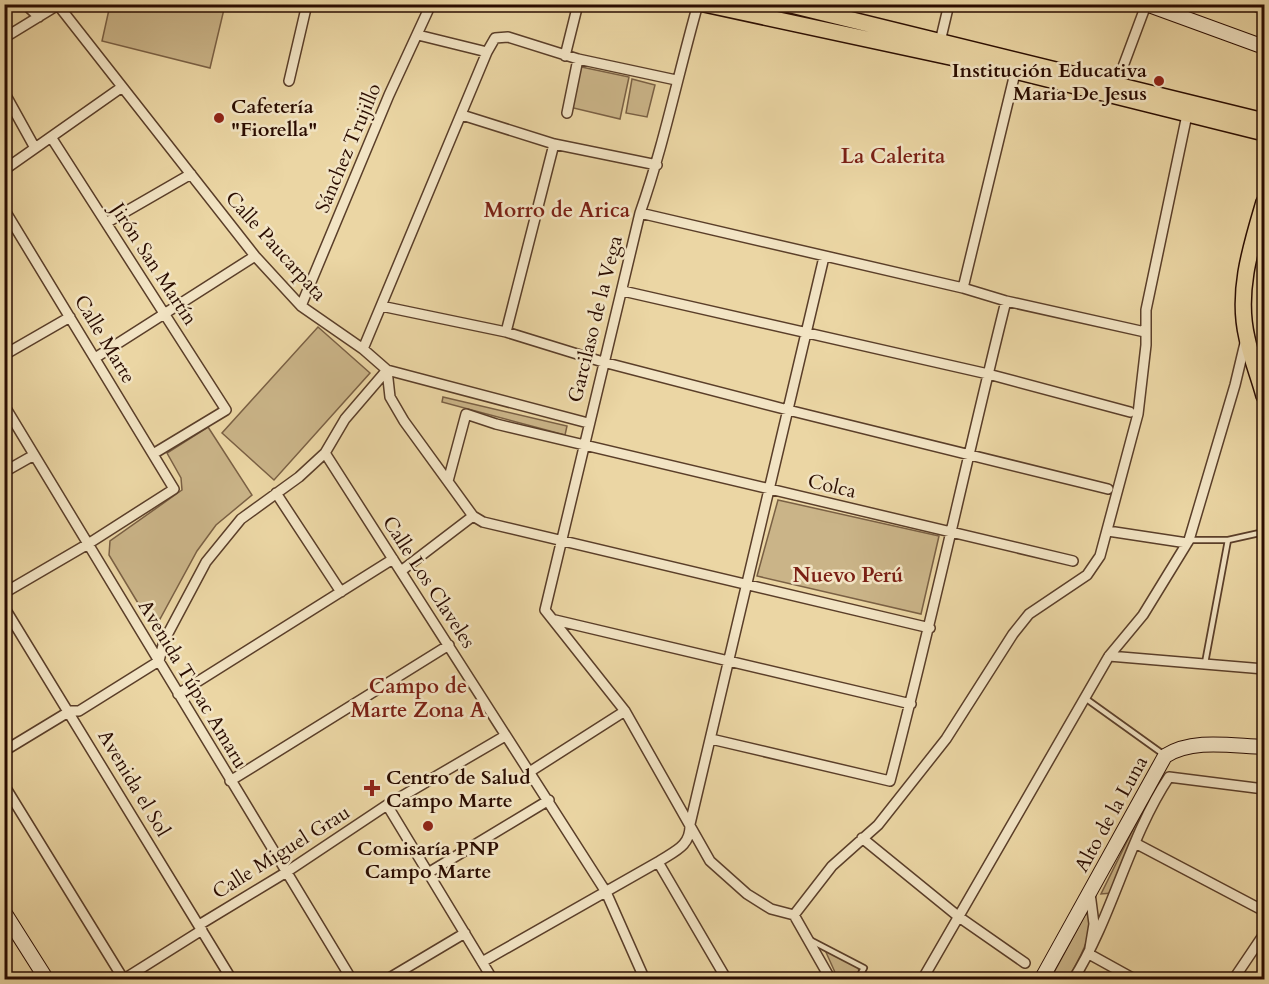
<svg xmlns="http://www.w3.org/2000/svg" width="1269" height="984" font-family="Cardo,serif">
<style>
.green{fill:#cab488;stroke:#7a6044;stroke-width:1.5}
.lines{fill:none;stroke-linecap:round;stroke-linejoin:round}
.stream{stroke:#765c41;stroke-width:3}
.lane-casing{stroke:#5a3e29;stroke-width:8}
.street-casing{stroke:#5a3e29;stroke-width:12}
.secondary-casing{stroke:#2a0c00;stroke-width:16}
.primary-casing{stroke:#2a0c00;stroke-width:18}
.lane{stroke:#f2e4c4;stroke-width:4.5}
.street{stroke:#f2e4c4;stroke-width:9}
.secondary{stroke:#f2e4c4;stroke-width:14}
.primary{stroke:#ebd6a4;stroke-width:15}
.poi-dot{fill:#8f2418;stroke:#f2e4c4;stroke-width:2}
.labels{text-anchor:middle;dominant-baseline:central;stroke-width:5;stroke-linejoin:round;paint-order:stroke}
.poi-label{font-size:20px;font-weight:bold;fill:#2a0c00;stroke:#f2e4c4;text-anchor:start}
.street-label{font-size:20px;fill:#2a0c00;stroke:#f2e4c4}
.neighbourhood-label{font-size:21px;font-weight:bold;fill:#7a1f14;stroke:#f2e4c4}
</style>
<rect width="100%" height="100%" fill="#ebd6a4"/>
<filter id="stains"><feTurbulence type="fractalNoise" baseFrequency=".00333" numOctaves="4"/><feColorMatrix values="0 0 0 0 .2 0 0 0 0 .09 0 0 0 0 .02 0 0 0 .5 -.17"/></filter>
<radialGradient id="worn" r=".72"><stop offset=".6" stop-color="#630" stop-opacity="0"/><stop offset="1" stop-color="#630" stop-opacity=".3"/></radialGradient>
<path class="green" d="M110,5h115l-15,63 -108,-27z
M572,65l57,12 -9,42 -55,-13z
M632,79l23,6 -8,32 -21,-4z
M318,327l52,46 -96,107 -52,-47z
M443,397l124,29 -2,9 -123,-33z
M208,427l44,68 -36,30 -19,26 -37,68 -6,-3 -7,2 -38,-63 1,-14 72,-51 -1,-12 -14,-25z
M778,500l161,36 -18,78 -164,-38z
M1155,785l4,2 -47,106 -11,1z
M1086,913c13,15 -10,51 -18,66l-18,1z
M825,950l33,17 1,4 -5,8h-16z"/>
<g class="lines">
<path class="stream" d="M1240,4l24,11"/>
<defs>
<path id="lane" d="M1190,540h38l36,-8
M1205,663l23,-123
M1085,698l78,56
M812,941l52,27 -7,12"/>
<path id="street" d="M25,4l14,13
M698,4c-20,70 -34,141 -58,209l-95,397 80,101 85,150 37,33 24,15 23,6 38,-49 46,-41 68,-86 67,-105 16,-20 58,-39 13,-19 38,-142 8,-69v-35l42,-200
M58,5l197,251 46,50 62,43 24,21 3,27 14,24 69,95 10,6 447,106
M418,35l69,17
M4,38l54,-33
M939,46l10,-42
M565,56l13,-52
M289,81l18,-77
M1115,88l31,-83
M4,92l31,56
M567,113l11,-54
M462,115l92,29 103,21
M51,137l175,273 -73,44
M4,170l118,-83
M4,209l170,280 -86,55 -84,49
M640,213l323,75 43,13 139,31
M106,223l85,-49
M963,288l53,-219
M623,291l365,83 142,38
M301,306l88,-211 42,-91
M381,306l125,26 97,30 185,48 320,79
M506,332l48,-188
M363,349l124,-297 8,-14 13,-1 70,22 98,21
M4,355l66,-38
M95,358l160,-102
M4,405l348,575
M325,453l281,439 39,88
M4,472l30,-17
M448,481l18,-67 30,10 577,137
M276,493l65,99
M1108,531l79,12
M401,571l72,-55
M4,607l228,373
M555,620l356,84
M1109,656l155,13
M178,694l215,-135
M711,739l179,42c42,-159 76,-320 116,-480
M4,751l66,-40h9l80,-50 5,-20 42,-79 35,-43 58,-42 26,-24 20,-34 42,-49 201,53
M531,771l94,-60
M230,781l219,-136
M4,785l120,195
M387,805l106,175
M862,838l97,79 66,46
M1135,843l129,68
M658,862l69,118
M428,873l121,-73
M1090,893l4,31 -5,30 47,26
M794,915l37,65
M199,925l86,-52 102,-68 118,-69
M482,962l176,-100c17,-11 33,-16 32,-38l134,-567
M124,979l78,-49
M386,980l79,-47
M922,980l187,-324 34,-41 46,-75 46,-155 11,-46
M1073,980c40,-64 55,-141 96,-203l95,12
M1233,980l31,-46"/>
<path id="secondary" d="M1146,4l118,43
M4,912l43,68
M1041,980l124,-224c28,-18 67,-10 99,-9"/>
<path id="primary" d="M704,4l311,67 249,62
M787,4l477,117
M1264,202c-13,44 -28,90 -17,136 4,20 12,39 17,58"/>
</defs>
<use href="#lane" class="lane-casing"/>
<use href="#street" class="street-casing"/>
<use href="#secondary" class="secondary-casing"/>
<use href="#primary" class="primary-casing"/>
<use href="#lane" class="lane"/>
<use href="#street" class="street"/>
<use href="#secondary" class="secondary"/>
<use href="#primary" class="primary"/>
</g>
<g class="poi-dot">
<circle cx="1159" cy="81" r="6"/>
<circle cx="219" cy="118" r="6"/>
<path d="M369 779h6v6h6v6h-6v6h-6v-6h-6v-6h6z"/>
<circle cx="428" cy="826" r="6"/>
</g>
<g class="labels">
<g class="poi-label">
<text x="1147" y="70" text-anchor="end">Institución Educativa<tspan x="1147" dy="23">Maria De Jesus</tspan></text>
<text x="231" y="106">Cafetería<tspan x="231" dy="23">"Fiorella"</tspan></text>
<text x="386" y="777">Centro de Salud<tspan x="386" dy="23">Campo Marte</tspan></text>
<text x="428" y="848" text-anchor="middle">Comisaría PNP<tspan x="428" dy="23">Campo Marte</tspan></text>
</g>
<g class="street-label">
<text transform="translate(348 148) rotate(-67)">Sánchez Trujillo</text>
<text transform="translate(276 246) rotate(48)">Calle Paucarpata</text>
<text transform="translate(154 264) rotate(57)">Jirón San Martín</text>
<text transform="translate(595 319) rotate(-76)">Garcilaso de la Vega</text>
<text transform="translate(105 339) rotate(59)">Calle Marte</text>
<text transform="translate(832 486) rotate(13)">Colca</text>
<text transform="translate(429 582) rotate(57)">Calle Los Claveles</text>
<text transform="translate(193 684) rotate(59)">Avenida Túpac Amaru</text>
<text transform="translate(134 783) rotate(59)">Avenida el Sol</text>
<text transform="translate(1111 814) rotate(-61)">Alto de la Luna</text>
<text transform="translate(281 852) rotate(-32)">Calle Miguel Grau</text>
</g>
<g class="neighbourhood-label">
<text x="893" y="156">La Calerita</text>
<text x="557" y="210">Morro de Arica</text>
<text x="848" y="575">Nuevo Perú</text>
<text x="418" y="686">Campo de<tspan x="418" dy="24">Marte Zona A</tspan></text>
</g>
</g>
<rect width="1269" height="984" fill="none" stroke="#ebd6a4" stroke-width="24"/>
<rect x="6" y="6" width="1257" height="972" fill="none" stroke="#2a0c00" stroke-width="3"/>
<rect x="12" y="12" width="1245" height="960" fill="none" stroke="#2a0c00" stroke-width="1.5"/>
<rect width="100%" height="100%" filter="url(#stains)"/>
<rect width="100%" height="100%" fill="url(#worn)"/>
</svg>
